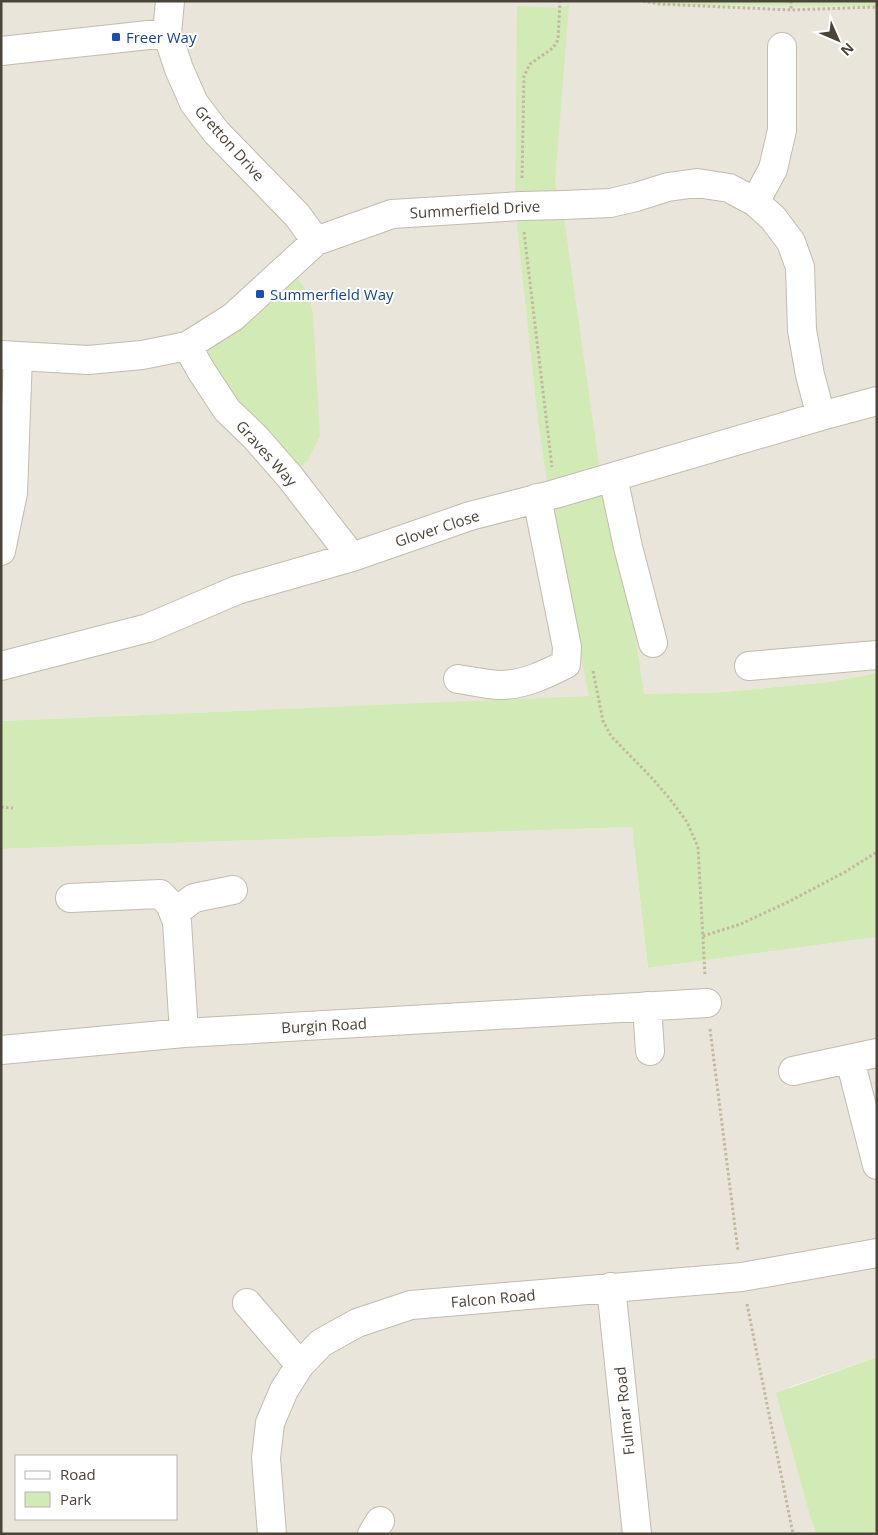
<svg xmlns="http://www.w3.org/2000/svg" width="878" height="1535" font-family="'Open Sans',sans-serif">
<style>
.residential{fill:#eae5da;fill-rule:evenodd}
.green{fill:#d2eab5}
.lines{fill:none;stroke-linecap:round;stroke-linejoin:round}
.minor-casing{stroke:#c2bbae;stroke-width:30}
.path{stroke:#c4b79f;stroke-width:3;stroke-dasharray:2.5 2.5;stroke-linecap:butt}
.minor{stroke:#fff;stroke-width:28}
.transit-dot{fill:#1a4fb4;stroke:#fff;stroke-width:2}
.labels{text-anchor:middle;dominant-baseline:central;stroke-width:4;stroke-linejoin:round;paint-order:stroke}
.transit-label{font-size:15px;fill:#164399;stroke:#fff;text-anchor:start}
.street-label{font-size:15px;fill:#4b4439;stroke:#fff}
</style>
<rect width="100%" height="100%" fill="#f6f3ec"/>
<path class="residential" d="M1,1h876v672l-48,9 -116,11 -115,3 -597,25z
M632,827l16,141 229,-31v420l-88,30 22,132 5,15h-815v-685zM16,1456h160v63h-160z"/>
<path class="green" d="M647,1h230v5l-214,-1z
M569,5l-14,178 9,35 35,246 33,152 12,78 69,-1 116,-11 48,-9v264l-229,31 -16,-141 -631,22v-128l588,-25 -38,-186 -13,-90 -23,-213 2,-201 43,2z
M288,265l20,28 5,21 7,122 -12,24 -18,17 -103,-131z
M877,1357v177h-61l-5,-15 -35,-126z"/>
<g class="lines">
<defs>
<path id="minor" d="M170,1l-3,32 12,36 15,34 22,29 81,83 19,26
M1,51l166,-18
M755,202l18,-33 9,-39v-83
M187,346l15,26 25,38 29,28 34,39 62,80
M1,355l87,5 54,-5 45,-9 46,-29 83,-76 76,-27 129,-8 43,-1 46,-2 26,-6 32,-10 29,-4 32,5 26,14 18,16 18,24 9,25 2,63 8,45 11,41
M613,477l15,70 25,96
M1,551l12,-58 5,-137
M1,666l147,-38 89,-38 115,-33 118,-41 85,-22 266,-78 56,-15
M749,666l128,-11
M458,679c14,2 29,6 43,6 23,0 45,-11 65,-21l1,-17 -30,-149
M70,898l90,-4 10,10 7,18 7,111
M174,913l20,-15 39,-8
M647,1006l3,45
M1,1050l183,-17 523,-30
M850,1060l27,105
M793,1071l84,-18
M611,1287l26,247
M247,1303l53,62
M272,1534l-6,-76 4,-35 14,-33 16,-25 21,-22 36,-20 54,-18 331,-28 135,-24
M372,1534l8,-13"/>
</defs>
<use href="#minor" class="minor-casing"/>
<path class="path" d="M643,1l16,3 132,6 86,-3
M791,1v9
M522,178l2,-102 6,-12 23,-16 5,-8 2,-39
M524,232l28,235
M593,671l10,50 8,15 40,41 19,22 17,23 11,25 7,129
M1,807l12,1
M703,936l38,-12 49,-23 55,-29 32,-20
M710,1029l28,222
M747,1304l46,230"/>
<use href="#minor" class="minor"/>
</g>
<g class="transit-dot">
<rect x="111" y="32" width="10" height="10" rx="2.5"/>
<rect x="255" y="289" width="10" height="10" rx="2.5"/>
</g>
<g class="labels">
<g class="transit-label">
<text x="126" y="37">Freer Way</text>
<text x="270" y="294">Summerfield Way</text>
</g>
<g class="street-label">
<text transform="translate(230 143) rotate(48)">Gretton Drive</text>
<text transform="translate(475 209) rotate(-3)">Summerfield Drive</text>
<text transform="translate(267 453) rotate(48)">Graves Way</text>
<text transform="translate(437 528) rotate(-18)">Glover Close</text>
<text transform="translate(324 1025) rotate(-3)">Burgin Road</text>
<text transform="translate(493 1298) rotate(-5)">Falcon Road</text>
<text transform="translate(624 1411) rotate(-96)">Fulmar Road</text>
</g>
</g>
<rect width="878" height="1535" fill="none" stroke="#4b4439" stroke-width="5"/>
<rect x="15" y="1455" width="162" height="65" fill="#ffffff" stroke="#b7b4b0"/>
<rect x="25" y="1471" width="25" height="8" fill="#ffffff" stroke="#b7b4b0"/>
<text x="60" y="1480" font-size="15" fill="#4b4439">Road</text>
<rect x="25" y="1492" width="25" height="15" fill="#d2eab5" stroke="#b7b4b0"/>
<text x="60" y="1505" font-size="15" fill="#4b4439">Park</text>
<g transform="translate(838 40) rotate(135)" stroke="#ffffff" stroke-width="4" paint-order="stroke">
<path d="M0-4L9 19L0 12L-9 19Z" fill="#4b4439"/>
<text y="-8" font-size="14" font-weight="bold" text-anchor="middle" fill="#4b4439">N</text>
</g>
</svg>
